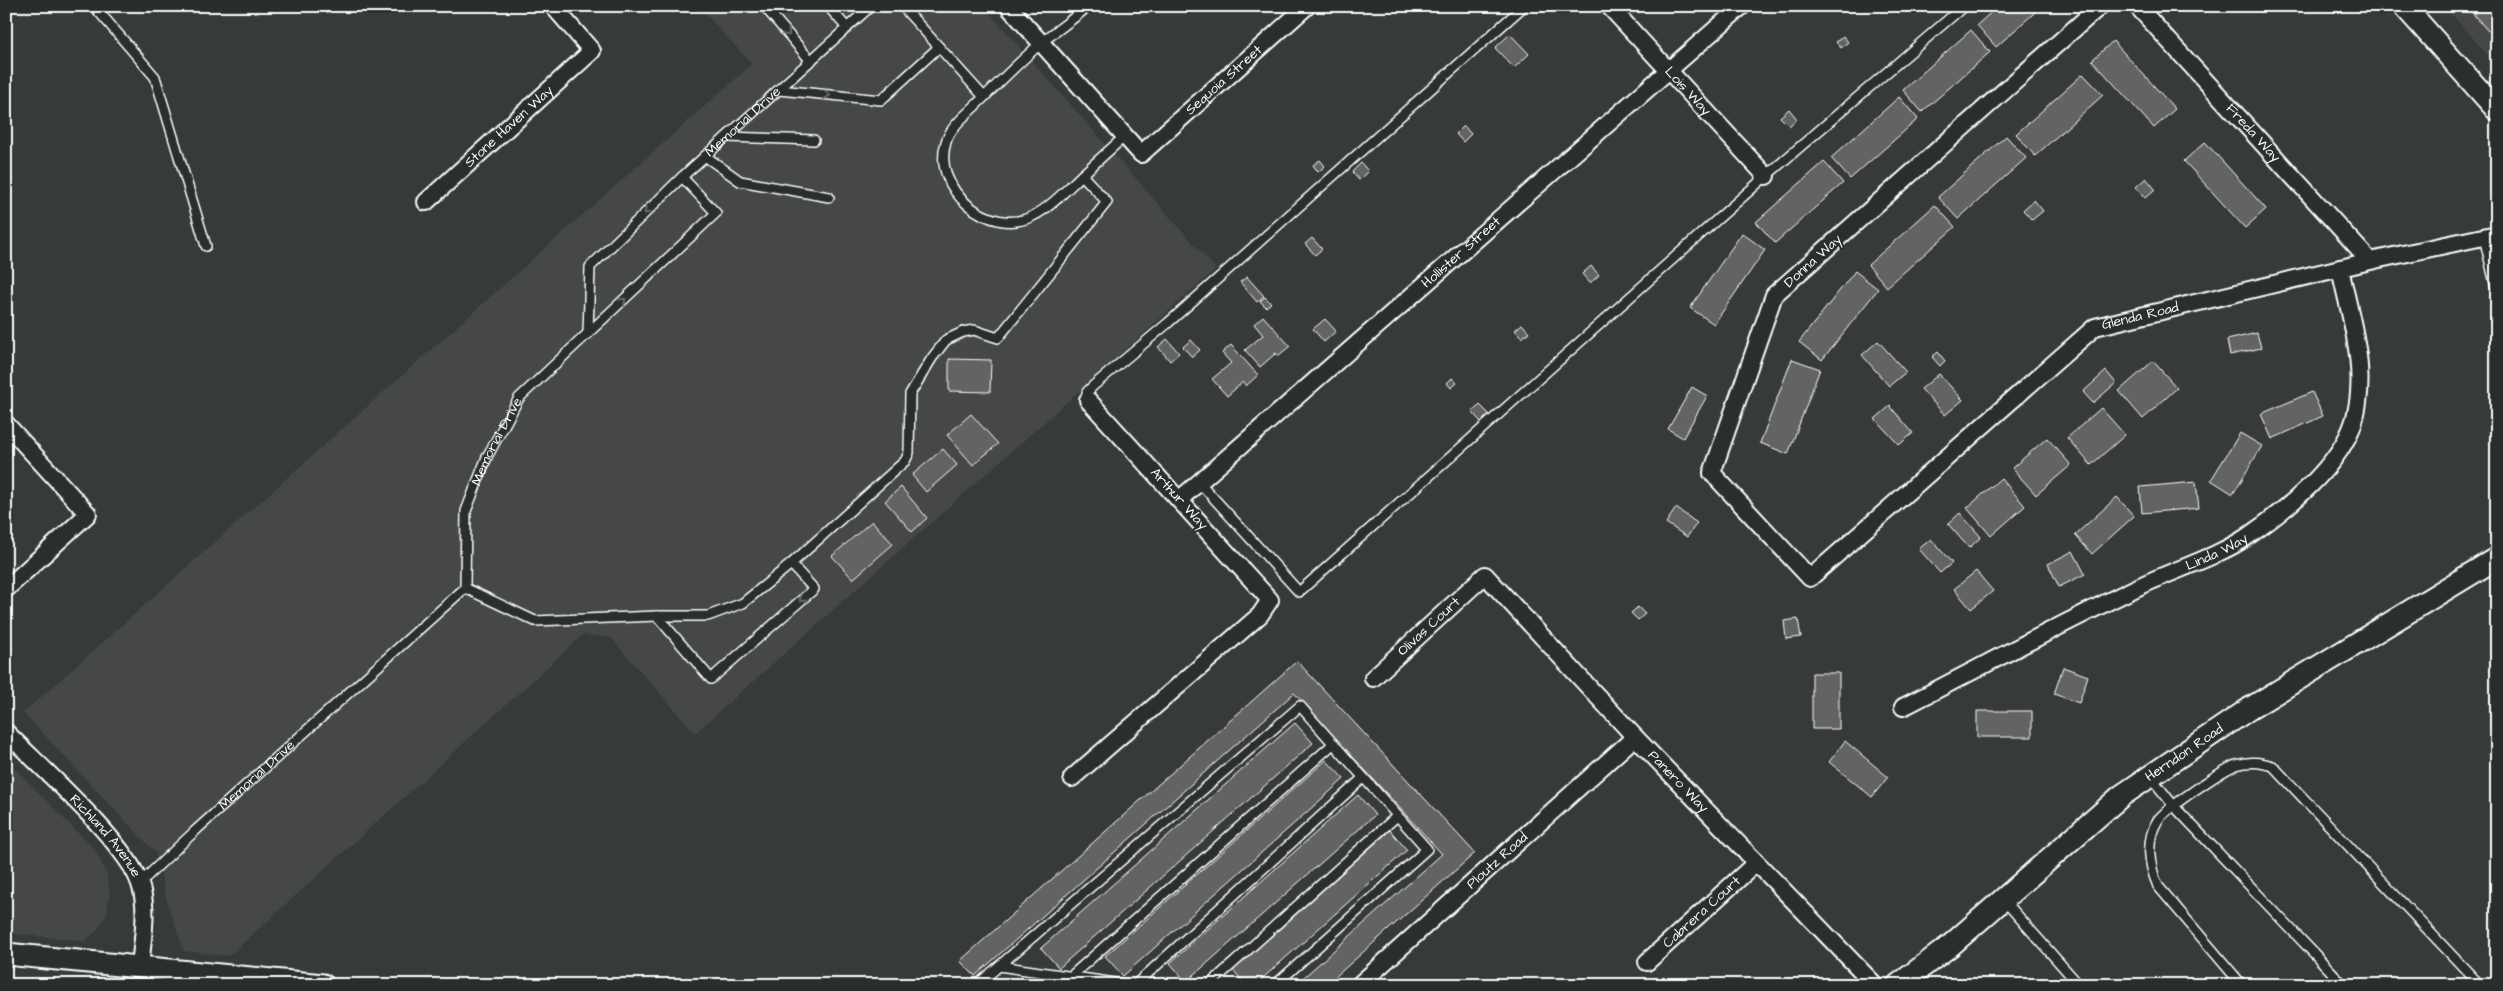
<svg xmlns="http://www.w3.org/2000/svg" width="2503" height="991" font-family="'Architects Daughter',sans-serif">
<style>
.built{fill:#444748}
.building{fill:#636465;stroke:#fff}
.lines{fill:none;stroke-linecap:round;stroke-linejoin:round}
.service-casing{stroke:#fff;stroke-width:12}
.minor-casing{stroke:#fff;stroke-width:20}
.tertiary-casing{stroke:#fff;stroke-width:25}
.service{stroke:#2a2d2e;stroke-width:9}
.minor{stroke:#2a2d2e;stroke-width:16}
.tertiary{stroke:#2a2d2e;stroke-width:21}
.oneway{stroke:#6a6c6d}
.labels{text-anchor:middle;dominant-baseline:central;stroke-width:4;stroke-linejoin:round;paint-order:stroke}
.street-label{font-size:14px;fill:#fff;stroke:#2a2d2e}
</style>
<rect width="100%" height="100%" fill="#373a3b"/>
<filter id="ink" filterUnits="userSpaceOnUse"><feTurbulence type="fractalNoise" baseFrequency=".02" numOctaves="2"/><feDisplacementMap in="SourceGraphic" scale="10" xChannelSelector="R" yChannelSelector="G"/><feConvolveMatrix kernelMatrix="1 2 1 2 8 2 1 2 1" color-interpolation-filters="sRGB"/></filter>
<g filter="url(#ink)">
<path class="built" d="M698,6h285l233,263 -521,464 -84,-95 -28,-3 -354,321 -45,-5 -16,-45 -12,-53 -133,-140 729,-649z
M2444,6h53v59z
M6,760l89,90 11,22 4,22 -3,19 -11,19 -11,9 -79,-8z"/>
<path class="building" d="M1998,6h44l-46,41 -19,-22z
M2465,6h16l-8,8z
M2484,6h13v17l-9,8 -14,-16z
M2497,25v16l-8,-9z
M1971,30l19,22 -68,60 -19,-22z
M1510,34l19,20 -15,14 -19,-20z
M1843,36l5,6 -7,6 -5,-6z
M2113,41l62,68 -21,19 -62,-68z
M2083,74l20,21 -68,61 -19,-22z
M1899,97l19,22 -68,60 -19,-21z
M1789,109l8,10 -8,7 -9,-9z
M1464,126l7,8 -8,8 -7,-8z
M2006,136l20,22 -68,61 -20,-22z
M2205,142l61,67 -21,19 -61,-67z
M1320,160l5,6 -7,6 -5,-7z
M1824,162l19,21 -68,60 -19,-21z
M1361,163l7,8 -9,9 -7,-8z
M2146,178l9,11 -10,9 -9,-11z
M2034,200l9,11 -11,9 -9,-10z
M1935,205l20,22 -68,60 -19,-22z
M1742,233l23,17 -51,74 -24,-16z
M1312,238l10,11 -7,6 -10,-11z
M1591,266l8,9 -9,8 -8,-9z
M1855,271l23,18 -56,71 -23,-18z
M1247,277l17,19 -7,6 -17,-20z
M1265,297l6,6 -5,4 -6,-6z
M1263,316l27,30 -12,10 -2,-3 -16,14 -15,-17 18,-15 -9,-11z
M1325,319l11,12 -12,11 -11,-13z
M1522,324l7,8 -7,6 -7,-8z
M2257,333l4,15 -31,7 -3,-15z
M1167,339l12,14 -9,8 -12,-14z
M1191,340l9,10 -8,7 -9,-10z
M1878,341l28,31 -17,14 -27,-31z
M1231,345l27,30 -12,11 -3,-4 -16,14 -15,-17 19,-16 -9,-10z
M1938,352l7,9 -5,5 -8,-9z
M949,359l42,1 -1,32 -41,-1z
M1792,359l28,10 -32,85 -28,-11z
M2153,361l24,27 -34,31 -24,-28z
M2106,371l10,12 -23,20 -10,-11z
M1939,374l24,26 -18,15 -24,-26z
M1452,378l5,5 -6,5 -4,-5z
M1692,387l15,9 -24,42 -15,-9z
M2312,392l11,24 -51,23 -11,-25z
M1480,405l9,9 -8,8 -9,-10z
M1890,406l23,27 -14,12 -24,-26z
M2101,408l24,27 -34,30 -24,-27z
M971,414l27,30 -25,21 -26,-30z
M2240,433l22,13 -29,48 -22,-14z
M2047,438l24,27 -35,30 -24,-27z
M943,449l14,16 -31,27 -14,-17z
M2001,478l24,28 -34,30 -24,-28z
M2196,482l3,26 -57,5 -2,-26z
M901,487l26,31 -15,14 -27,-31z
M2117,497l17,19 -42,38 -17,-19z
M1676,508l21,15 -10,14 -21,-14z
M1960,513l21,24 -12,11 -21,-24z
M872,521l21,23 -40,35 -21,-23z
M1931,539l21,24 -12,10 -21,-24z
M2073,551l12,23 -26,13 -11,-23z
M1976,571l17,20 -22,18 -17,-20z
M1638,607l7,7 -7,6 -7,-7z
M1798,619l3,18 -15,2 -2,-18z
M1297,661l178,192 -149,132h-31l147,-131 -148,-161 -319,283 -15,-15z
M2063,667l25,9 -9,27 -25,-9z
M1812,673h27v56h-27z
M1977,711h55v26h-55z
M1295,723l18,20 -254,225 -18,-20z
M1845,741l43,36 -16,20 -43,-35z
M1326,760l18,19 -221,197 -18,-20z
M1358,795l17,20 -189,167 -16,-19z
M1390,830l17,20 -152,135h-9l-13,-15z"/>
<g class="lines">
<defs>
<g id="service">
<path d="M94,6l61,71 51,169"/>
<path d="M764,6l47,55"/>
<path d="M828,6l19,22"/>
<path d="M902,6l82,91"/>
<path d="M779,90l102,10 58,-53"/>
<path d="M727,137l87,3"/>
<path d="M705,156l35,25 89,16"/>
<path d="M1082,175l43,-39"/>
<path d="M2484,237l13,55"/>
<path id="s1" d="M588,334l2,-67 92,-90 189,-171"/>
<path d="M1088,400l-1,-8 6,-6 75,-63 356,-317"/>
<path d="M1199,482l100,110 467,-416 198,-170"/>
<path d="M465,588l70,33 122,-5h51l35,-13 48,-39 114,-103 4,-8 1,-59 22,-36 14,-18 17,-8 11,-2 24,8 109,-136 -25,-27c-15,14 -31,32 -49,41 -43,22 -102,-27 -87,-74 5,-16 20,-27 31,-38 21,-20 41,-41 63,-60 16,-14 33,-24 48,-38"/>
<path d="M657,616l54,63 103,-90 -23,-25"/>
<path d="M2150,776l23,29 171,180"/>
<path id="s2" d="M140,883l55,-52 270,-243 1,-77 21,-54 32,-59 197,-185 -34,-36"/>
<path d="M2003,899l76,86"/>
<path d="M999,966l130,19"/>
<path d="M1070,977l263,-233"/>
<path d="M977,985l323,-279 127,143 -152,136"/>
<path d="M1135,985l228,-207"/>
<path d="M1209,985l188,-169"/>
<path d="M2242,985l-84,-99c-9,-20 -13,-46 0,-66 7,-11 66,-51 78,-55 14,-4 23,-3 37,1l207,219"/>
</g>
<g id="minor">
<path id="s3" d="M1008,6l133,148 166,-148"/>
<path id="s4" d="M1609,6l157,170"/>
<path id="s5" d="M2100,6l-326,289 -62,178 98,105 285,-251 275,-66 127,-27"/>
<path id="s6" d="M2137,6l233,255"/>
<path id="s7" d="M426,202l166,-151 -39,-45"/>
<path d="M6,424l82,90 -82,75"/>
<path id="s8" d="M1180,499l562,-493"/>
<path id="s9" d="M1373,678l112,-103 150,162 240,248"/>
<path id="s10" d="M1903,707c78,-40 156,-82 235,-120 33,-16 82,-31 110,-51 38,-26 92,-70 106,-115 15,-51 -4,-103 -14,-153"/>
<path id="s11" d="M6,732c32,33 122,112 134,152 9,26 2,57 0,84"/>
<path d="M1072,778l188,-163 10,-15 -182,-200"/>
<path id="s12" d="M1647,962l109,-99"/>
<path id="s13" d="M1359,985l276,-248"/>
</g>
<g id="tertiary">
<path d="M2404,6l93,104"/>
<path d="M6,954l317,31"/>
<path id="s14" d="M1898,985l53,-40 170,-149 128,-87 248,-151"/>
</g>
</defs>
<use href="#service" class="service-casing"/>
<use href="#minor" class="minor-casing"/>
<use href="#tertiary" class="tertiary-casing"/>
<use href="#service" class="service"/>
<use href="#minor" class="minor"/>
<use href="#tertiary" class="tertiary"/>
</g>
<defs><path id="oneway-chevron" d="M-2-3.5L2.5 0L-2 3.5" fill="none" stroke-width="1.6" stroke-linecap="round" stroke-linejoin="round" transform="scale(1.25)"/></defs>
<g class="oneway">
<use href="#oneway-chevron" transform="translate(787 33) rotate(49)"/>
<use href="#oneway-chevron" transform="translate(827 95) rotate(6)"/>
<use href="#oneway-chevron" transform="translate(647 211) rotate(136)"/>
<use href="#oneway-chevron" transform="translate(623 301) rotate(-43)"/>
<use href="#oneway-chevron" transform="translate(802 599) rotate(139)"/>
</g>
</g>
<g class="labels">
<g class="street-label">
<text stroke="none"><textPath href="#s3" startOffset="310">Sequoia Street</textPath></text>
<text stroke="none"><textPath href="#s4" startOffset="116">Lois Way</textPath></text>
<text stroke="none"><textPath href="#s1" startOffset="278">Memorial Drive</textPath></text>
<text stroke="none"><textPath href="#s7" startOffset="112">Stone Haven Way</textPath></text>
<text stroke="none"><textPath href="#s6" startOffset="172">Freda Way</textPath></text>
<text stroke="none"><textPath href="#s8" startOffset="374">Hollister Street</textPath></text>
<text transform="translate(1813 261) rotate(-42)">Donna Way</text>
<text stroke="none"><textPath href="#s5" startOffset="1194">Glenda Road</textPath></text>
<text stroke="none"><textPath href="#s2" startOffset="592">Memorial Drive</textPath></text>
<text transform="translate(1179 499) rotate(48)">Arthur Way</text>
<text stroke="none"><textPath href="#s10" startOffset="350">Linda Way</textPath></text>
<text stroke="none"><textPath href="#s9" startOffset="76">Olivas Court</textPath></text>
<text stroke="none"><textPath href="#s14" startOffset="369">Herndon Road</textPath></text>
<text stroke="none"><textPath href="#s2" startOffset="159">Memorial Drive</textPath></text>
<text stroke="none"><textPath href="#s9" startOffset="435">Panero Way</textPath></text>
<text stroke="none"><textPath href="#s11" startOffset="144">Richland Avenue</textPath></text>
<text stroke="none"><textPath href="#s13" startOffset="186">Ploutz Road</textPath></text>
<text stroke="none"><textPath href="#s12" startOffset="74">Cabrera Court</textPath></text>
</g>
</g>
<rect width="2503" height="991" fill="none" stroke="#2a2d2e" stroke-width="25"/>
<rect x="12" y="12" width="2478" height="966" fill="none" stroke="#fff" stroke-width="2" filter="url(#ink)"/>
</svg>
